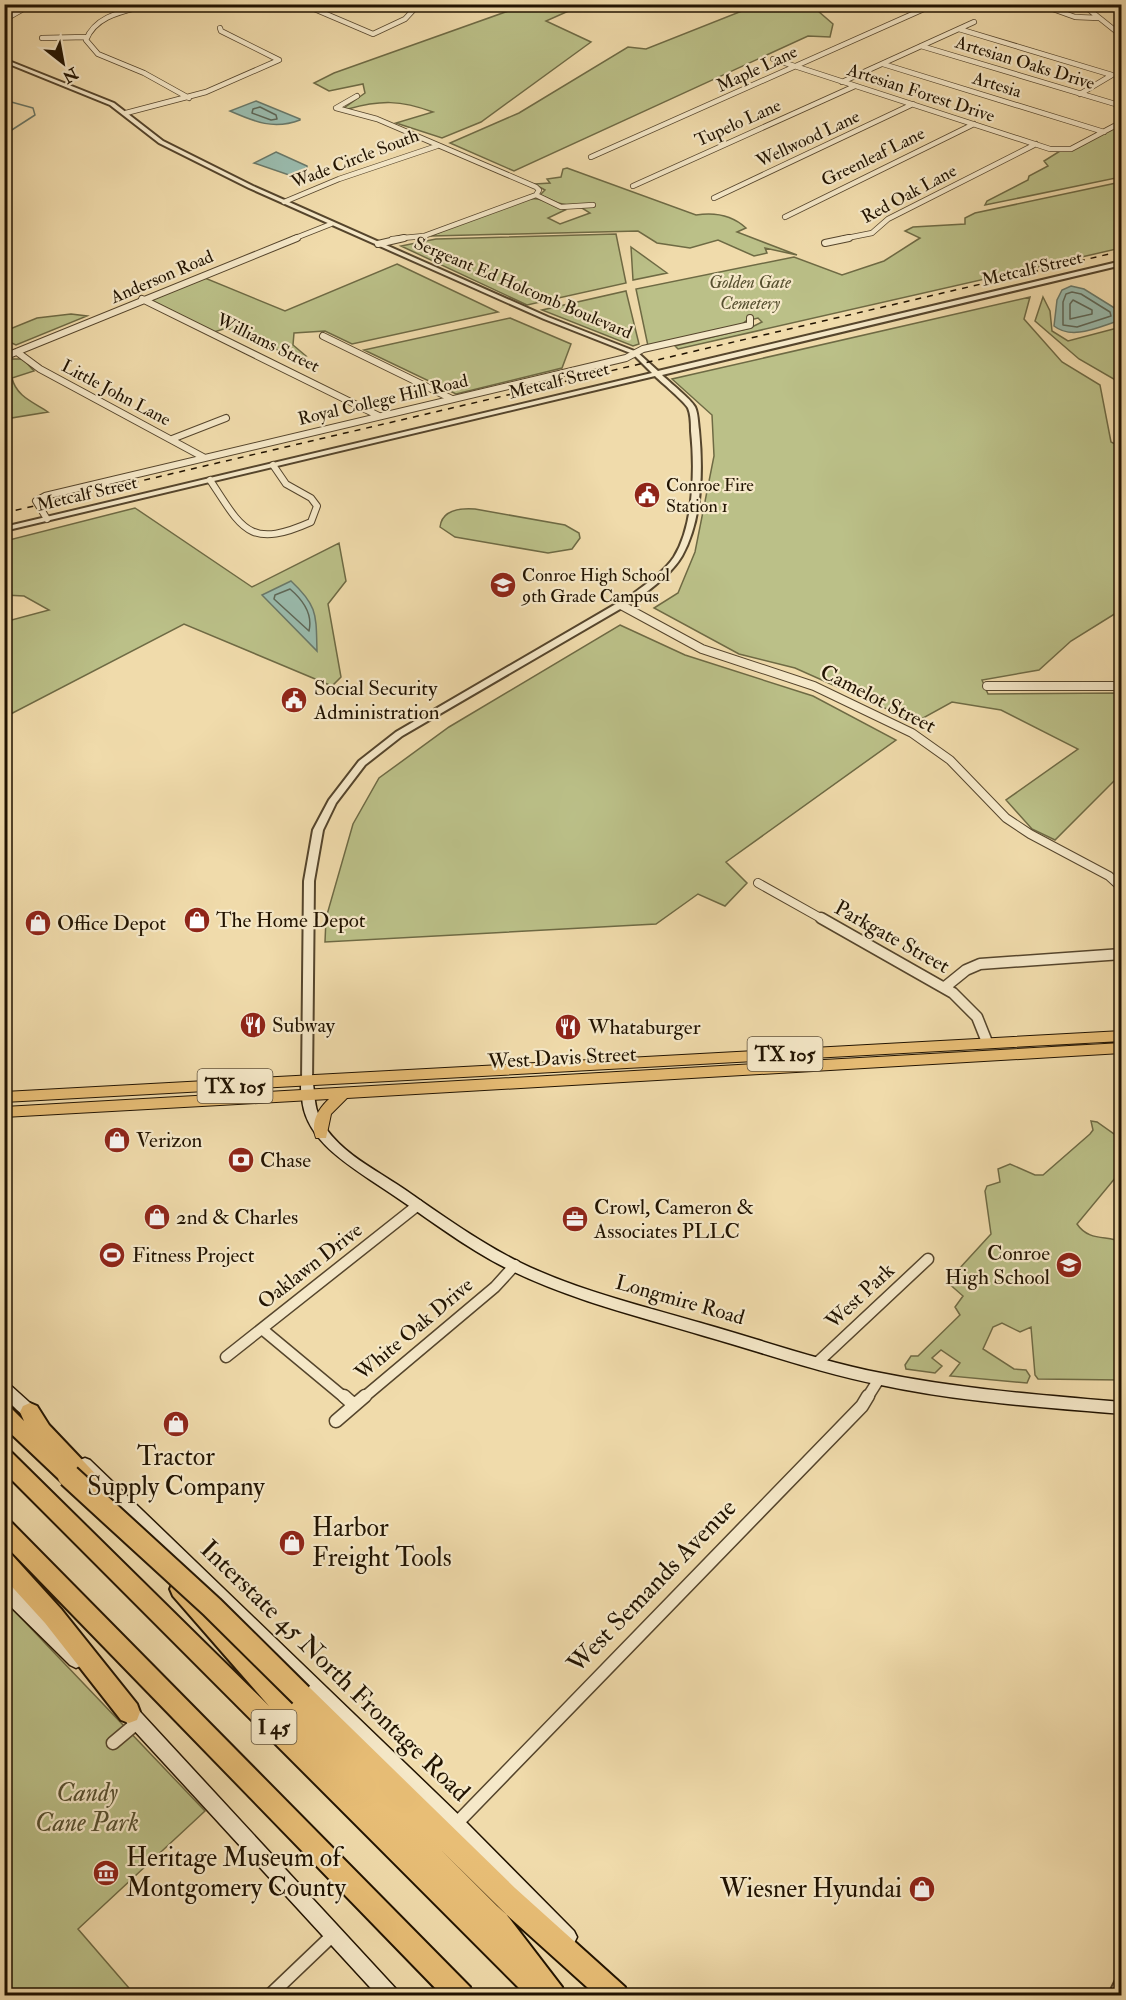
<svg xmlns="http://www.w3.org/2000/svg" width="1126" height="2000" font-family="'IM FELL Double Pica',serif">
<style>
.green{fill:#bbc088;stroke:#6e6a44;stroke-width:1.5}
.water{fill:#9abbad;stroke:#6a7868;stroke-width:1.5}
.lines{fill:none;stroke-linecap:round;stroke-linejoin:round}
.shore{stroke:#5e6757;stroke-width:1.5}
.stream{stroke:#6a7868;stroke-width:1.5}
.minor-far4-casing{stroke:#55452c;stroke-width:6}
.minor-far3-casing{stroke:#55452c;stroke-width:8}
.minor-far2-casing{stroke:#55452c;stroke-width:10}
.minor-far1-casing{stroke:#55452c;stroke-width:13}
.minor-casing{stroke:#55452c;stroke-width:15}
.tertiary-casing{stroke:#55452c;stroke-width:4}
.secondary-casing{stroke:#211301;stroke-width:3}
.primary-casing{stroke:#211301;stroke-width:2}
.motorway-casing{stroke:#211301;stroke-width:4}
.minor-far4{stroke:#f5e8c8;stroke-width:4.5}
.minor-far3{stroke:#f5e8c8;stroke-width:6}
.minor-far2{stroke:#f5e8c8;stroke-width:8}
.minor-far1{stroke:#f5e8c8;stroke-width:10}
.minor{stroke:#f5e8c8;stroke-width:12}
.tertiary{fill:#f5e8c8;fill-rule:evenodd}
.secondary{fill:#f5e8c8;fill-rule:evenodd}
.primary{fill:#e8be76;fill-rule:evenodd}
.motorway{fill:#e8be76;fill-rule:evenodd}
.rail{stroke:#211301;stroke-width:1.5;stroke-dasharray:6 6;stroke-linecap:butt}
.motorway-bridge-casing{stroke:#211301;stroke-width:26;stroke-linecap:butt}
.motorway-bridge{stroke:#e8be76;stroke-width:22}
.labels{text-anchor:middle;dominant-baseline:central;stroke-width:4.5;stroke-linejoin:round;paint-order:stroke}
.far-street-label{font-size:18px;fill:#211301;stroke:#f5e8c8}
.far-park-label{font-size:18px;font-style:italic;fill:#575030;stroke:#f5e8c8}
.far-poi-label{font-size:18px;fill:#211301;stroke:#f5e8c8;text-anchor:start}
.shield{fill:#f5e8c8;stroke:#61533d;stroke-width:1.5}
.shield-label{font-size:20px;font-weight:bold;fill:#211301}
.poi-label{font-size:21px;fill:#211301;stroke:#f5e8c8;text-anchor:start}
.street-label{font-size:21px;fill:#211301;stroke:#f5e8c8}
.near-poi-label{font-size:26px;fill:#211301;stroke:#f5e8c8;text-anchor:start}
.near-street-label{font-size:26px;fill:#211301;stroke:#f5e8c8}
.near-park-label{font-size:26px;font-style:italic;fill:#575030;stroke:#f5e8c8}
</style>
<rect width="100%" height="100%" fill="#f0dbab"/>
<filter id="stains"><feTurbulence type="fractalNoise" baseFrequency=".00333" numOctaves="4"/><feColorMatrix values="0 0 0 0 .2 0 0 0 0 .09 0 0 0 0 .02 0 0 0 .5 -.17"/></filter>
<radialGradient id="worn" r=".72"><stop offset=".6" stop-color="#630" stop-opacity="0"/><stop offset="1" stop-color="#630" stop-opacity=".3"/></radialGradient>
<path class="green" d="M525,5h57l-36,16 45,21 -110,80 -39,16 -46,-15 37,-11c-33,-12 -52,-12 -85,-3l-4,-1 21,-15 -2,-9 -34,7 -15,-8 20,-10z
M757,5h54l22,19 -3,13 -22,-1 -294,135 -64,-28 69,-30 109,-66 18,2z
M1121,123v54l-136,28 2,-4 41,-21 1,-4 19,-10 -4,-5 16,-10h8z
M567,168l129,47c19,-3 36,0 50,13l-9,4 60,23 -32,-7 2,5 -13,3 -36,-16 -28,8 -33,-5 -19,-12 -207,5c23,-10 84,-40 107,-37 9,2 18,8 27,11l-17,8 12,6 30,-11 -8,-5 -24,-5 -18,-8 5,-5 -11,-6 16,-1 -3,-4 14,-2 2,-8z
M1121,182v66l-443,101 -3,-3 75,-18 12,-6 -4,-4 -12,3 -5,4 -93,21 -12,-57 158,-32 48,18 42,-14 36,-23 -15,-7 8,-4 52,-3v-6l10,-5z
M616,234l10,49 -99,22 -126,-59 35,-7z
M631,247l36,26 -34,7z
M397,264l101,48 -146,32 -27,-13 -31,2 -1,12 13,11 -16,3 -14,-10 -49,-21 -13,4 -63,-32 54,-22 80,33z
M626,291l13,53 -6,2 -91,-36z
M1030,297l-6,22 38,43 38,23 11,57 10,5v163l-50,31 -32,29 -57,10 6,14 133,-1v29l-6,6 6,5v41l-66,66 -23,-11 -26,-29 72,-51 -77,-39 -49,-8 -36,20 -121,-54 -56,-14 -85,-46 24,-15 17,-41 19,-96 -2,-41 -40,-36z
M1043,297l7,14 2,20 16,10 53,-14v66l-2,-11 -40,-23 -44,-38z
M71,314l16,2 -71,29 -11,-5v-9l32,-13z
M510,318l61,26 -9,24 -106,26 -92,-44z
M8,359h15l11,12 -22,7c4,18 21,24 36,34l-43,7v-59z
M135,508l117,79 87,-44 7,38 -18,23 13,73 -9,9 -148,-62 -179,93 -1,-95 45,-12 -25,-14 -19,-1v-54z
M475,509l90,16 14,8 1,5 -8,11 -24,4 -93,-16 -15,-10c2,-18 21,-19 35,-18z
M620,625l65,30 128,41 83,44 -170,122 21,21 -22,23 -27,-12 -42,30 -331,18 1,-24 27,-94 26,-46 70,-51z
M1091,1121l6,1 24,17v32l-44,53c12,18 31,11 44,18v138l-83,-1 -3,-4 -4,-48 -11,5 -18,-9 -9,4 -10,22 31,20 12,1 4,6 -3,7 -77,-7 10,-13 -19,-13 -9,8 10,8 -7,7 -29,-4 -1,-4 6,-9h7l42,-41 -5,-8 8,-11 -16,-14 44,-48 -6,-43 2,-5 13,-4 -2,-13 12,-5 25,11h8l47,-41 3,-4z
M4,1600l201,211 -127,118 57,66h-130z"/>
<path class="water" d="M256,101l44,18v1c-26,10 -45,2 -70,-9z
M276,152l31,14v4l-18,5 -35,-12z
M1071,286l13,3 37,23v8c-21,6 -48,21 -67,6l3,-26 5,-10z
M291,581c27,25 25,34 26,70l-55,-56z"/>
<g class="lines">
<path class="shore" d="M260,107l16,8 1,4 -6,1 -19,-7 1,-4z
M1072,292l9,2 29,18 1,4 -34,11 -14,-2v-23l3,-8z
M1073,300l19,10v4l-22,5v-15z
M290,589c13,11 23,25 19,42l-35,-32 1,-4z"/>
<path class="stream" d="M4,100l29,8 2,7 -31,20"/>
<defs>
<path id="minor-far4" d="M151,4c-24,7 -55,10 -65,36l12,14 46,19 45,25
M1039,4l36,13 24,1
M1082,4l40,32
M4,6l21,2
M312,8l61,26 32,-15 14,-15
M4,20l28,-16
M959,29l153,46 -32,19
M42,38l45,-1
M921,46l201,60
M773,59l277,90h21l51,-27
M883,64l221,68
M842,82l132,-60
M357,96l-21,12 41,11 159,68 3,3 -3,5
M126,113l80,-21 73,-32 -58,-29 -1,-3
M591,157l344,-153
M633,186l222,-100
M536,195l25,12 32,-2
M714,198l199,-94
M284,202l55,-23 98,-33
M785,217l189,-93
M293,239l38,-15
M392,239l32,-3 112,-41
M842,239l30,-6 16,-14 148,-75"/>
<path id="minor-far3" d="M825,243l24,-5
M378,244l26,-6
M142,299l237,117
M323,336l129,63
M17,352l23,17 163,88
M4,357l293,-119
M172,439l54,-21
M210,480c32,48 38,70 101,42l6,-16 -6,-8 -25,-14 -13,-19
M47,519l-11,-18 9,-5 581,-138 17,-9 107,-24v-7"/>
<path id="minor-far2" d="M621,605l81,44 112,37 98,47 38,27 56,58 24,16 79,42 13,12
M987,686h135
M758,883l66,37"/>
<path id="minor-far1" d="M821,918l132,75 24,24 10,25
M945,987l21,-17 14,-6 142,-10
M262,1329l83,69
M226,1357l192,-152
M818,1362l110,-103
M363,1398l132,-111 20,-22
M867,1398l12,-19"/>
<path id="minor" d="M344,1396l10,9
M336,1421l29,-25
M113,1743l25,-21
M456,1824l406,-418 6,-10
M269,1996l66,-63"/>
<path id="tertiary" d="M4,59l110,44 49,38 90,45 295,131 89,35 21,19 464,-110v4l-460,110c7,7 29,24 33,32 3,6 3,16 4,23 4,40 3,90 -17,126 -10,17 -28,30 -43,42l-237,138 -37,29 -29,38 -13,27 -9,51 -2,201 -1,3h-8l-1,-3 2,-201 9,-51 16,-30 30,-39 37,-29 237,-138c14,-11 31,-22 41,-37 20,-32 21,-89 17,-126 0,-7 0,-16 -3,-23 -4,-7 -26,-25 -33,-32l-651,155v-4l648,-154 -19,-19 -89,-35 -295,-131 -90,-45 -49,-38 -106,-43z
M1122,1978v18h-14l8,-16z"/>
<path id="secondary" d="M307,1077l4,2c4,7 2,14 4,22 1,10 6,21 12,29 20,27 53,42 80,61 36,25 72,51 112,71 57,28 120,43 182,61 60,17 119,38 180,50 79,16 160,22 241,29v12c-81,-7 -162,-12 -241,-29 -61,-12 -120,-33 -180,-50 -64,-19 -129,-35 -189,-64 -48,-23 -89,-57 -134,-86 -31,-21 -74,-46 -76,-88 -1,-7 -2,-12 1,-18z
M4,1382l5,2 30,27 2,4 -2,4c-12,5 -26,-14 -35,-22z
M85,1458l5,2 372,358 112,113 3,6 -3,6 -6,3 -6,-3 -112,-113 -370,-360 -2,-5 2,-5z
M4,1582l6,2 72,71 2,5 -2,5 -6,3 -6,-3 -66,-65z
M125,1700l6,2 266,288 3,6h-22l-259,-282 -2,-6 2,-6z"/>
<path id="primary" d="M1122,1031v10l-1118,61v-10z
M1122,1043v10l-775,45 -16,16 -5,24h-10c-6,-15 2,-29 13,-39l-325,18v-10z"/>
<path id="motorway" d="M30,1403l7,3 12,19 57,60 3,7 -3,7 -7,2 -7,-2 -16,-17 -7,3 -7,-3 -58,-55v-21l7,2 13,13 -4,-9 3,-6z
M4,1449l7,3 258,254 -96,-110 -3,-7 3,-7 8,-3 8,3 102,115 2,-10 8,-3 8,3 206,201 110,99 3,9h-31l-100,-90 -56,-56 65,64 56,73 3,9h-34l-7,-3 -520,-521z
M4,1520l7,2 459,465 3,9h-30l-439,-452z
M4,1552l8,3 49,54 76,95 3,8 -3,8 -8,3 -8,-3 -76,-97 -41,-45z"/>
</defs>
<use href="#minor-far4" class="minor-far4-casing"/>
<use href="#minor-far3" class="minor-far3-casing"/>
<use href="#minor-far2" class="minor-far2-casing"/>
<use href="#minor-far1" class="minor-far1-casing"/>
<use href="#minor" class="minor-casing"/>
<use href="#tertiary" class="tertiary-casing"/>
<use href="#secondary" class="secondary-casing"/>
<use href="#primary" class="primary-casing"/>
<use href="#motorway" class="motorway-casing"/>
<use href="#minor-far4" class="minor-far4"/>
<use href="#minor-far3" class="minor-far3"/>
<use href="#minor-far2" class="minor-far2"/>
<use href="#minor-far1" class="minor-far1"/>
<use href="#minor" class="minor"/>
<use href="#tertiary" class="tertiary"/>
<use href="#secondary" class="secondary"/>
<use href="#primary" class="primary"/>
<use href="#motorway" class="motorway"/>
<path class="rail" d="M4,513l1118,-262"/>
<defs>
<path id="motorway-bridge" d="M69,1476l143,131 89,88"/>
</defs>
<use href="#motorway-bridge" class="motorway-bridge-casing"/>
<use href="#motorway-bridge" class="motorway-bridge"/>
</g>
<defs>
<symbol id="civic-disc" viewBox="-11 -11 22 22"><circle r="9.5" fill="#8f2418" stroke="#f5e8c8"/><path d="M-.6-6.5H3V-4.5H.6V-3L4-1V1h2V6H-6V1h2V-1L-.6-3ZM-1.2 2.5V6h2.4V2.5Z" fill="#fff"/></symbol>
<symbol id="school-disc" viewBox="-11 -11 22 22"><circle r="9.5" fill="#8f2418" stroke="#f5e8c8"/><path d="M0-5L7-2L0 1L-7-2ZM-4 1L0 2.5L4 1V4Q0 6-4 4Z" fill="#fff"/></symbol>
<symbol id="shop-disc" viewBox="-11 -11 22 22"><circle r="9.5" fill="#8f2418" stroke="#f5e8c8"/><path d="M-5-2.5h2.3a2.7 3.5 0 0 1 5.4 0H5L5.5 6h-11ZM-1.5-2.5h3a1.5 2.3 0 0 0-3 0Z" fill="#fff"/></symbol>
<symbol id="restaurant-disc" viewBox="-11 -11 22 22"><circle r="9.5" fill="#8f2418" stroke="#f5e8c8"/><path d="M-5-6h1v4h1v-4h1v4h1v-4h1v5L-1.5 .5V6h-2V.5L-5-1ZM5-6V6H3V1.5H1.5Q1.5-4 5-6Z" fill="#fff"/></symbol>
<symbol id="bank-disc" viewBox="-11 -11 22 22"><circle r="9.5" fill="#8f2418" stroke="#f5e8c8"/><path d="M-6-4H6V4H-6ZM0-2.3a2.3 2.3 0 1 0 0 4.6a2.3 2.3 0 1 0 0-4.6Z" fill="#fff"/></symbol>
<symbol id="office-disc" viewBox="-11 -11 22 22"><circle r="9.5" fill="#8f2418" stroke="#f5e8c8"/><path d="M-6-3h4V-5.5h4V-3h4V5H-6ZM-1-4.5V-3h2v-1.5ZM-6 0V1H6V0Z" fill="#fff"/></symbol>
<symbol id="stadium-disc" viewBox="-11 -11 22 22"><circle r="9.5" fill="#8f2418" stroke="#f5e8c8"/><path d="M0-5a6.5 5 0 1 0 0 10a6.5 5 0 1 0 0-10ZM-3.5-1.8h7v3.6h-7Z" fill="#fff"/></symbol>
<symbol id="museum-disc" viewBox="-11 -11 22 22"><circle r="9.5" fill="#8f2418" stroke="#f5e8c8"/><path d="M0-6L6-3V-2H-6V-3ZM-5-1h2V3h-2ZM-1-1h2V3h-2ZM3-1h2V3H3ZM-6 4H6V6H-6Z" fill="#fff"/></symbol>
</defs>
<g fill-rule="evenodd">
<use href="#civic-disc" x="632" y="480" width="30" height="30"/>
<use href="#school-disc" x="488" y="570" width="30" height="30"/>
<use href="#civic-disc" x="279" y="685" width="30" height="30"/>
<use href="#shop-disc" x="182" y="905" width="30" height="30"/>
<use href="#shop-disc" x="23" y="908" width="30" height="30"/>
<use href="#restaurant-disc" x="238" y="1010" width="30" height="30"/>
<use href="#restaurant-disc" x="553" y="1012" width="30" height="30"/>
<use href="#shop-disc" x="102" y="1125" width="30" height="30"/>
<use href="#bank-disc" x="226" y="1145" width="30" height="30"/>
<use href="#shop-disc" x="142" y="1202" width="30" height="30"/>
<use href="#office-disc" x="560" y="1204" width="30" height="30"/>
<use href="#stadium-disc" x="97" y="1240" width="30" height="30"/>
<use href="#school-disc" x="1054" y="1250" width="30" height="30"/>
<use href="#shop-disc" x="161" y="1409" width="30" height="30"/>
<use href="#shop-disc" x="277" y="1528" width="30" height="30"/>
<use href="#museum-disc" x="91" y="1858" width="30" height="30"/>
<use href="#shop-disc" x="907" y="1874" width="30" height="30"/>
</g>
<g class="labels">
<g class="far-street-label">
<text transform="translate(1025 63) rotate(17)">Artesian Oaks Drive</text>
<text transform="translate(757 69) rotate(-25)">Maple Lane</text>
<text transform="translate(997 85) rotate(17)">Artesia</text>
<text transform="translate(921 93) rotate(18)">Artesian Forest Drive</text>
<text transform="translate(738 123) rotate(-24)">Tupelo Lane</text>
<text transform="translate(808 139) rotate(-25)">Wellwood Lane</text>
<text transform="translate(873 157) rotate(-26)">Greenleaf Lane</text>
<text transform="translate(355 159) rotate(-21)">Wade Circle South</text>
<text transform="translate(909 194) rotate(-28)">Red Oak Lane</text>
<text transform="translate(1032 269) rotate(-13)">Metcalf Street</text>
<text transform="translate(162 277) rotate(-23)">Anderson Road</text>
<text transform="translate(523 288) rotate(23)">Sergeant Ed Holcomb Boulevard</text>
<text transform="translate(268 343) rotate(26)">Williams Street</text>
<text transform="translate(559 381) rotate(-14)">Metcalf Street</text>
<text transform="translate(116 393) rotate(28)">Little John Lane</text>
<text transform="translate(383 400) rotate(-13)">Royal College Hill Road</text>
<text transform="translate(87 494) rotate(-13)">Metcalf Street</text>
</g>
<g class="far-park-label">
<text x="750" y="282">Golden Gate<tspan x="750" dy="21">Cemetery</tspan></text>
</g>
<g class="far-poi-label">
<text x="666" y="485">Conroe Fire<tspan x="666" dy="21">Station 1</tspan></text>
<text x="522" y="575">Conroe High School<tspan x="522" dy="21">9th Grade Campus</tspan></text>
</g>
<g class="shield">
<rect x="747.5" y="1037" width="75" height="34" rx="4.5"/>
<rect x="197.5" y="1069" width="75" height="34" rx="4.5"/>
<rect x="251.5" y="1710" width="45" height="34" rx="4.5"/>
</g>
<g class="shield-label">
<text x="785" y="1054">TX 105</text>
<text x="235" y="1086">TX 105</text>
<text x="274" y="1727">I 45</text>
</g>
<g class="poi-label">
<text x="314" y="688">Social Security<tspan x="314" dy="24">Administration</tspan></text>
<text x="216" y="920">The Home Depot</text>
<text x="57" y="923">Office Depot</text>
<text x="272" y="1025">Subway</text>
<text x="588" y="1027">Whataburger</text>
<text x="136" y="1140">Verizon</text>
<text x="260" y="1160">Chase</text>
<text x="594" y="1207">Crowl, Cameron &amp;<tspan x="594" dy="24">Associates PLLC</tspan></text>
<text x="176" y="1217">2nd &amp; Charles</text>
<text x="1050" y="1253" text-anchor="end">Conroe<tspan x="1050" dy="24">High School</tspan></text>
<text x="132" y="1255">Fitness Project</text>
</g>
<g class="street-label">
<text transform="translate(878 699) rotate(27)">Camelot Street</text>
<text transform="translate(892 937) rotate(29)">Parkgate Street</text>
<text transform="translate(562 1058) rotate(-3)">West Davis Street</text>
<text transform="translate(310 1266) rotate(-38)">Oaklawn Drive</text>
<text transform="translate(860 1296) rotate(-43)">West Park</text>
<text transform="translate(680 1300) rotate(16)">Longmire Road</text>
<text transform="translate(414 1329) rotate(-40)">White Oak Drive</text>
</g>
<g class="near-poi-label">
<text x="176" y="1457" text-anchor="middle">Tractor<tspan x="176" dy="30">Supply Company</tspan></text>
<text x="312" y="1528">Harbor<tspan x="312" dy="30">Freight Tools</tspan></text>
<text x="126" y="1858">Heritage Museum of<tspan x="126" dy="30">Montgomery County</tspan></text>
<text x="902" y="1889" text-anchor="end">Wiesner Hyundai</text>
</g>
<g class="near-street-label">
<text transform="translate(652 1586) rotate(-46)">West Semands Avenue</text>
<text transform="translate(335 1671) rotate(44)">Interstate 45 North Frontage Road</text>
</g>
<g class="near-park-label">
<text x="87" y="1793">Candy<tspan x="87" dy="30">Cane Park</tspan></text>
</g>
</g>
<rect width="1126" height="2000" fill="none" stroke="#f0dbab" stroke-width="24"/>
<rect x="6" y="6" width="1114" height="1988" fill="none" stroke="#211301" stroke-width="3"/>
<rect x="12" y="12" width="1102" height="1976" fill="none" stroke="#211301" stroke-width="1.5"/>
<g transform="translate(63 63) rotate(149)" stroke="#f5e8c8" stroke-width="4.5" paint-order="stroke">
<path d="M0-4.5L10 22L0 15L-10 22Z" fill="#211301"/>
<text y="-9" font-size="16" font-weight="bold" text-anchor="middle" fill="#211301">N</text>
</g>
<rect width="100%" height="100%" filter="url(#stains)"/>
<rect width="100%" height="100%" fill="url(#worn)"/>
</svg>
